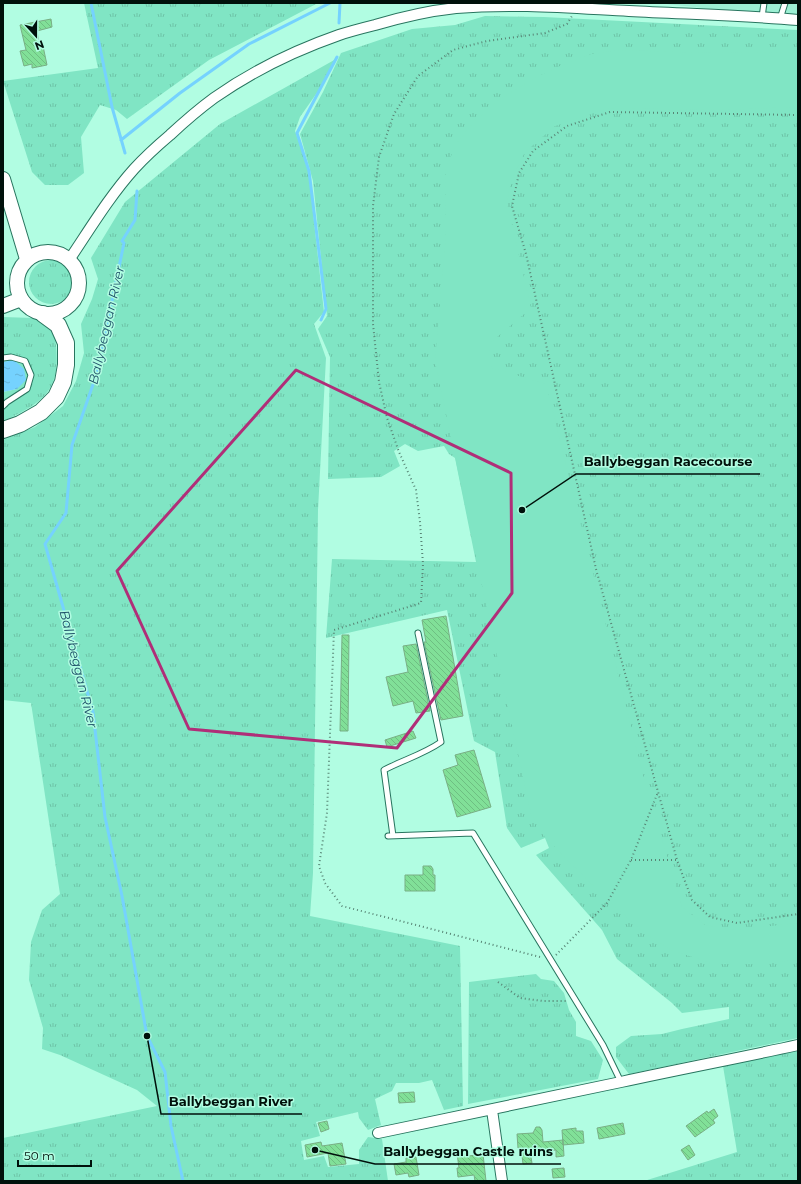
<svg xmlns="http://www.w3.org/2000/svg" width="801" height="1184" font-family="Montserrat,sans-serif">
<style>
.built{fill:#9cefd3}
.grass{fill:url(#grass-tufts)}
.garden{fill:#80e5c4}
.water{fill:url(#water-ripples)}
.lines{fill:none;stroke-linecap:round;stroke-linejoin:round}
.stream{stroke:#75d2fe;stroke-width:3}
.building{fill:url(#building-back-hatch);stroke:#79af85}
.lane-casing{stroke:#28755f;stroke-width:7}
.street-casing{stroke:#28755f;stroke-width:12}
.secondary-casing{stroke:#28755f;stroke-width:16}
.primary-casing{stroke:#28755f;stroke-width:18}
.path{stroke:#588676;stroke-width:2;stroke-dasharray:1 3;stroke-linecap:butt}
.lane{stroke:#fff;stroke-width:5}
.street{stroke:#fff;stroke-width:10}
.secondary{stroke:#fff;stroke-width:14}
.primary{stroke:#fff;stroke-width:16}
.marked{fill:none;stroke:#b02e78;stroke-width:3;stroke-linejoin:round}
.labels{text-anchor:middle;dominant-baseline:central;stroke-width:3;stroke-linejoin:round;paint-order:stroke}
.water-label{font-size:13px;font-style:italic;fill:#20536a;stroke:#b1fde2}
.leader{fill:none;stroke:#00110b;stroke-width:1.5}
.callout-dot{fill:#00110b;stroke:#b1fde2;stroke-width:1.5}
.callout-label{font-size:13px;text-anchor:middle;font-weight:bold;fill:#00110b;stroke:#b1fde2;stroke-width:3;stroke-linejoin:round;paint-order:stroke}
</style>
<defs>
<pattern id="grass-tufts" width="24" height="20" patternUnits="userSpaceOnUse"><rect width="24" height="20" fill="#80e5c4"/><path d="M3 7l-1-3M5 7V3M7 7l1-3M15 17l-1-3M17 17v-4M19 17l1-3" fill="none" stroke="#6dc3a7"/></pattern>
<pattern id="water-ripples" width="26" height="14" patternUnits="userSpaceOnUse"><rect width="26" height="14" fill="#75d2fe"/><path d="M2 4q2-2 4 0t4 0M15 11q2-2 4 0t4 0" fill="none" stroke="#63b3d8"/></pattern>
<pattern id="building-back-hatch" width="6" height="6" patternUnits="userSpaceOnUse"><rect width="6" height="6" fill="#81e098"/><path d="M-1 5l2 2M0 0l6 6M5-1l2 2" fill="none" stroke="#6ebf82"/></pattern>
</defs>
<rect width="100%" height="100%" fill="#b1fde2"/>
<path class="built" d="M657,3h141v14l-50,-4z"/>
<path class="grass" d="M84,3h234l-109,57 -82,59 -11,-9 -16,-5 -19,32 3,36 -16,12h-23l-13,-13 -29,-91 95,-13z
M485,16l59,1 254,13v1008l-169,36 -13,-17v-10l15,-11 31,-2 20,-5 47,-10v-12l-47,6 -10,-10 -55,-44 -15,-29 -66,-75 13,-7 -4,-10 -24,10 -14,-20 -12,-76 -21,-11 -27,-131 -121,28 6,-79 144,3 -21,-104 -6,-4 -5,-8 -26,5 -13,-7 -11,7 6,15 -19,11 -53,2 2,-122 -12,-28 9,-13 -14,-135 -13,-47 23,-42 18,-39 71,-24 43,-4z
M336,59l-15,28 -21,30 -5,14 13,36 16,145 -10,12 12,34 -8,152 -5,363 -3,43 150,30 3,160 -19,4 -12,-30 -13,3h-23l-4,8 -17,8 6,26 -13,5 -9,-12 -1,-6 -42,10 4,14 -19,5 3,19 20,-4 4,11 31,-3v-14l9,-13 14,2 6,42h-385v-43l154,-32 -20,-16 -77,-35 -18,-6 1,-21 -14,-48 2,-38 11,-32 18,-16 -29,-191 -28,-3v-260l32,-13 28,-21 13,-25 8,-28 -3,-29 11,-25 6,-20 -7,-21 34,-56 95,-78z
M29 282a22 22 0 1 1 44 0a22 22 0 1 1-44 0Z
M3,317l30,1 21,11c4,31 8,58 -22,77 -8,5 -16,9 -24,13l-5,1v-28l14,-3 -3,-29 -11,2z
M536,974l5,5 13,2 10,12 5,17 7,12v14l15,5 12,19 -5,19 -130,25 1,-122z
M798,1051v130h-154l93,-29 -14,-86z"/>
<path class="garden" d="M622,50l79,3 52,-1 45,1v54l-79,3 -110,-2 -54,18 -30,26 -14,29 -4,22 24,105 -42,36 3,24 54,16 98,395 38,128 23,18 29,5 64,-7v36l-33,5h-50l-42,-13 -26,-16 -42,-37 -60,-61 -14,-23 -54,-252 -42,-201 10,-115 1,-78 10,-24 17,-21 24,-22 39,-24 24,-11 31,-12z"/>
<path class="water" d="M14,360l10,9 2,11 -9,9 -14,3v-30z"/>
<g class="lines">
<path class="stream" d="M91,3l21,104 13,46
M339,23l1,-20
M121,140l59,-47 69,-49 81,-41
M137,191l-2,29 -13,21 2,2 -27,130 -25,72 -6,68 -21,31 48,168 12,105 17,79 25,140 18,36 6,54 12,55
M321,320l5,-11 -17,-138 -12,-38 40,-76"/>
</g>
<path class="building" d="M51,19l1,8 -15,4 3,16 3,-1 4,19 -15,3v-4l-8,2 -4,-15 6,-1 -6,-25z
M446,616l17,100 -22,4 -17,-78h2l-4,-22z
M342,635h7l-1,96h-8z
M416,644l14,67 -14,2 -3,-12 -20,5 -7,-29 22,-5 -5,-26z
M413,731l3,7 -29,9 -2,-7z
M474,750l17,57 -34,10 -14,-47 15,-5 -3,-10z
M423,866h8l2,3v6h2v16h-30v-16h18z
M414,1092l1,10 -16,1 -1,-10z
M714,1109l4,7 -5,4 2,3 -20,14 -9,-11 21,-15 1,2z
M327,1121l2,8 -8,3 -3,-9z
M623,1123l2,11 -26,5 -2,-11z
M536,1127h4l2,3 1,12 20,-2 1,16 -8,1v-7l-26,2 2,11 -9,1 -2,-16h-3l-1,-14 16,-1z
M576,1128v3h7l1,12 -21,2 -1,-15z
M321,1142l1,4 20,-3 4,21 -16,2 -2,-13 -21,4 -2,-12z
M689,1145l6,10 -7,5 -7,-10z
M468,1152l1,4 14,-2 3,27h-11l-1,-6 -16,2 -1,-9h2l-2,-15z
M416,1157l3,18 -10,2 -1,-4 -12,2 -2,-11 12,-2v-4z
M564,1168l1,9 -12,1 -1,-9z"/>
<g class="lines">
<defs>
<path id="lane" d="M762,17l2,-14
M780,19l5,-16
M3,358l8,-1 14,4 6,14 -4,14 -20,13 -4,4
M388,836l85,-3 130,212 18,37
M393,836l-9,-66c19,-10 40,-16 57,-28l-23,-109"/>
<path id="street" d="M69,260c21,-31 40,-63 65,-91 11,-12 23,-23 36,-34 14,-13 29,-26 44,-37 37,-26 82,-48 125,-63 12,-4 24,-7 36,-10 27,-8 53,-14 81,-17 57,-5 115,0 173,3 56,3 113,4 169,9
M492,1110l10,71
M378,1133c81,-17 162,-34 243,-51 59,-13 118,-24 177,-37"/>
<path id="secondary" d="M3,179l24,80
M17 283a31 31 0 1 1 62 0a31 31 0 1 1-62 0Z
M3,306l18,-7"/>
<path id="primary" d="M3,430l17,-6 21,-12 15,-15 7,-15 3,-17v-22l-8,-18 -15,-11"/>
</defs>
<use href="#lane" class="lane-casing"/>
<use href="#street" class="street-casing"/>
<use href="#secondary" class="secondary-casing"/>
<use href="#primary" class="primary-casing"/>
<path class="path" d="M798,115l-188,-3 -43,14 -34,25 -14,22 -7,33 14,48 70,315 81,291 15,40 18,17 27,6 61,-9
M631,860h46
M556,955l51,-52 24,-43 27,-68
M540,957l-198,-51 -17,-23 -6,-17 8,-53 7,-183 87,-27 2,-39 -3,-42 -4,-32 -17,-38 -12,-34 -8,-36 -6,-58v-118l6,-49 15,-43 24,-38 35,-26 34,-9 58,-8 22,-9 5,-8
M498,982l22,16 23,3h24"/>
<use href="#lane" class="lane"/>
<use href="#street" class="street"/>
<use href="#secondary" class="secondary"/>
<use href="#primary" class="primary"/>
</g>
<path class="marked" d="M296,370l215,103 1,120 -115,155 -208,-19 -72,-158z"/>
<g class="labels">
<g class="water-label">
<text transform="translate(106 325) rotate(-77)">Ballybeggan River</text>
<text transform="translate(79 669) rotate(76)">Ballybeggan River</text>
</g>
</g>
<path class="leader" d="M522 510L576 474H760M147 1036L161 1114H302M315 1150L375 1164H561"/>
<g class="callout-dot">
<circle cx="522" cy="510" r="4"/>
<circle cx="147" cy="1036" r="4"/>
<circle cx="315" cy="1150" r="4"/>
</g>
<g class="callout-label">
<text x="668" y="466">Ballybeggan Racecourse</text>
<text x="231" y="1106">Ballybeggan River</text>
<text x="468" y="1156">Ballybeggan Castle ruins</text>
</g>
<rect width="801" height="1184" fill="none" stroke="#00110b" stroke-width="8"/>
<g transform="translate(36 36) rotate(159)" stroke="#b1fde2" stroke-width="3" paint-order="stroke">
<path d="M0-3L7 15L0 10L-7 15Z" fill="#00110b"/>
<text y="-6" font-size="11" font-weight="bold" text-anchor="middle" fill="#00110b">N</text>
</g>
<path d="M18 1160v6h73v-6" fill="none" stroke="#00110b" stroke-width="2"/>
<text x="24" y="1160" font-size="12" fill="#00110b" stroke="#b1fde2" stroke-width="3" paint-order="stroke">50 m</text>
</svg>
